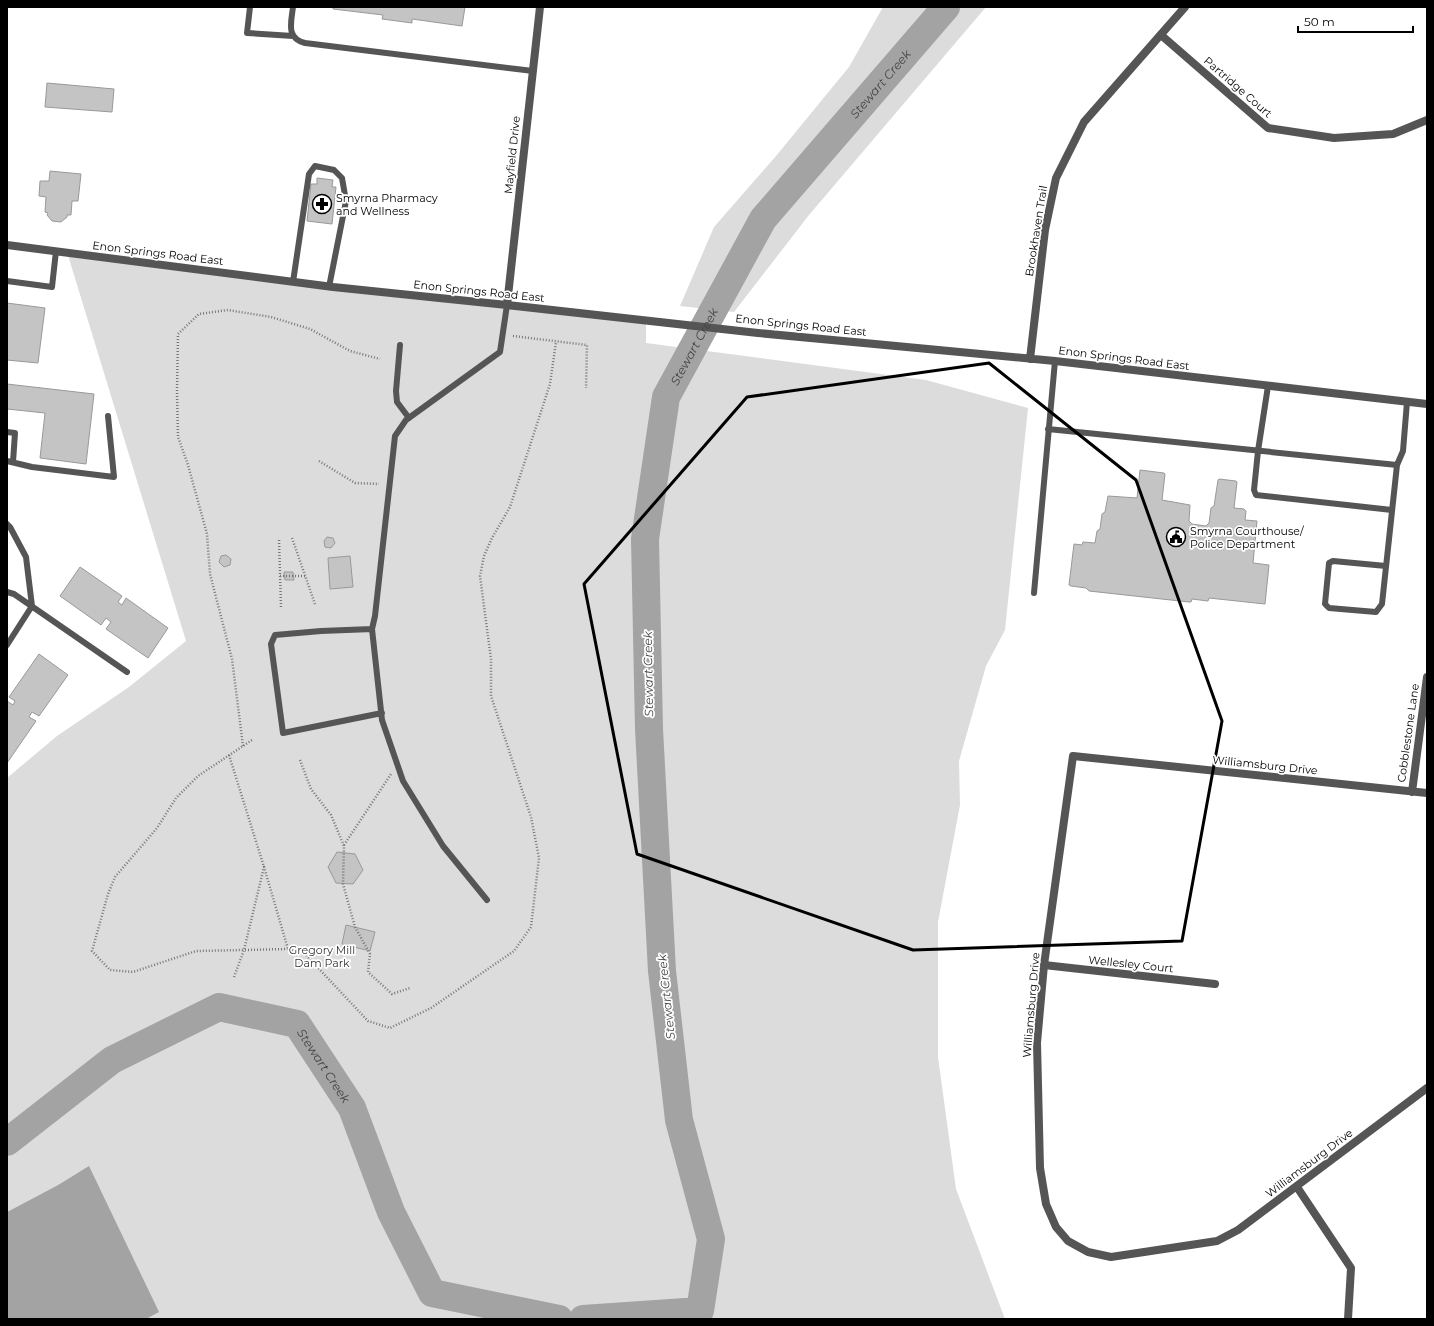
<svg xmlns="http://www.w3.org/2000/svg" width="1434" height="1326" font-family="Montserrat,sans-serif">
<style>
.green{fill:#dcdcdc}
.water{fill:#a3a3a3}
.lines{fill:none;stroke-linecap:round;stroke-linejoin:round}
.river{stroke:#a3a3a3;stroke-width:28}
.building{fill:#c4c4c4;stroke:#999}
.path{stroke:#777;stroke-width:2.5;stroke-dasharray:1 2;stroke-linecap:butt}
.service{stroke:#555;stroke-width:6}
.minor{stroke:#555;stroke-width:8}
.tertiary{stroke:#555;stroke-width:8}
.marked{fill:none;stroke:#000;stroke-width:3;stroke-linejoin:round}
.labels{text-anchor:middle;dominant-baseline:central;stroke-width:3.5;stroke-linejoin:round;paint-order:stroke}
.street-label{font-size:11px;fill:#000;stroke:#fff}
.poi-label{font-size:11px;fill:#000;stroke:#fff;text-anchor:start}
.park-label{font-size:11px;fill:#333;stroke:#fff}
.water-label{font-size:12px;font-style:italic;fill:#444;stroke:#fff}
</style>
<rect width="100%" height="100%" fill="#fff"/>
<path class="green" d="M883,7h103l-177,208 -75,97 -54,-6 34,-79 62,-71 73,-89z
M67,252l579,68v23l280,37 102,28 -23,222 -19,36 -27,95 1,44 -22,117v135l18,132 49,130h-859l12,-8 -80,-138 -20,12 -51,27v-434l50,-42 72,-49 57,-46z"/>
<path class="water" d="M89,1166l70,146 -13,7h-139v-107l51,-27z"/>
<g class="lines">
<g class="river">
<path id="s1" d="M7,1142l105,-82 107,-53 78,17 55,84 39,104 41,81 127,26"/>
<path id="s2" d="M583,1319l117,-8 11,-72 -32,-119 -17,-149 -13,-242 -4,-190 21,-142 97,-178 183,-212"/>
</g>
</g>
<path class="building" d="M333,7h132l-3,19 -50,-7v4l-30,-4 1,-4 -50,-6z
M47,83l67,6 -2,23 -67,-5z
M50,171l31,3 -3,27h-6l-1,14h-4v2l-6,5 -9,-1 -5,-6 1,-2 -3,-1 1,-15 -7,-1 1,-15h9z
M317,178l16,2 -1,7h4l-4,37 -25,-3 4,-37h6z
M7,303l38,5 -7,55 -31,-3z
M7,384l87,10 -8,70 -46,-6 5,-45 -38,-4z
M1140,470l24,3 1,1 -3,26 28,5 -1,16 3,3 14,2 3,-3 2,-15 3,-2 4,-26 1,-1 17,2 1,1 -3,26 10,1 2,2 -1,9 12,1 -4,42 16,2 -4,39 -56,-6 -1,3 -16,-2 -1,3h-2l-100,-11 -3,-3 -15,-2 -2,-1 5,-41 8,1 1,-3 12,1 2,-12 3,-2 2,-15 3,-2 3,-16 29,2z
M327,537l6,1 2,5 -4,5 -6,-1 -1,-6z
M226,555l5,4 -1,6 -6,2 -5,-5 2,-6z
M350,556l3,31 -23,2 -2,-31z
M80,567l42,29 -4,6 4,3 4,-7 42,30 -20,30 -42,-29 5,-7 -5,-4 -5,7 -41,-29z
M284,572h9l1,8h-9z
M39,654l29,21 -29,41 -7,-4 -3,5 7,4 -29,42v-62l6,4 2,-4 -6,-4z
M337,852l18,2 8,16 -10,14 -17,-1 -8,-16z
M346,925l29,7 -5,19 -28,-7z"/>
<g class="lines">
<path class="path" d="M513,336l74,9 -1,43
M319,461l36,22 24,1
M292,538l23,66
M279,540l2,67
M280,576h25
M243,746l-11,-87 -22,-85 -3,-40 -19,-69 -10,-28 -1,-46 1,-57 21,-20 29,-4 43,7 39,12 40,22 30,8
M229,755l35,112
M300,760l11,29 20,26 13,31 -1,38 12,43 15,27 -2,18 24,22 18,-6
M344,845l47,-71
M288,949l-44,1 20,-83 24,82 18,6 62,66 22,7 41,-20 83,-57 17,-24 8,-69 -8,-41 -40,-121v-37l-11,-83 4,-20 8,-18 18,-31 40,-123 6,-42
M234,977l10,-27 -48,1 -63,21 -23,-2 -18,-19 16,-57 7,-17 42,-49 19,-30 22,-22 54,-36"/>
<path class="service" d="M250,7l-3,26 46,3
M293,7c-2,16 -7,31 12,36l228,28
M7,281l45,6 4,-36
M293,282l16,-108 6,-8 19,4 8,8 4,23 -17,86
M400,345l-4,46 1,11 12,16
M1268,386l-10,65 -4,39 2,5 136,15
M1048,429l349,36 6,-14 4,-49
M7,432l8,1 -2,29
M7,461l25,6 82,10 -6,-61
M7,524l3,3 16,30 6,49 -25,39
M1386,566l-53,-5 -4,2 -4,41 4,4 47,4 6,-8 15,-139
M7,592l7,2 113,78
M1034,593l21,-232
M372,629l-51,2 -46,4 -4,9 12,89 99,-20
M487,900l-44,-54 -40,-65 -21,-61 -10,-91 3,-13 20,-180 11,-16 94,-68 7,-47"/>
<path class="minor" d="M1161,35l107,93 66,10 59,-4 34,-14
M507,305l33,-298
M1412,792l15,-115
M1427,793l-354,-37 -29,209 -7,78 3,125 6,36 10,23 12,14 20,11 23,5 106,-16 21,-11 189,-142
M1044,965l171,19
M1297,1187l54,81 -3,51"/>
<path class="tertiary" d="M7,245l326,42 174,18 251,28 297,28 372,43
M1030,359l15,-129 11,-52 28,-56 101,-115"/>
</g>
<path class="marked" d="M989,363l147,117 86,241 -40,220 -269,9 -276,-96 -53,-270 163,-187z"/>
<defs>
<symbol id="pharmacy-ring" viewBox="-11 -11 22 22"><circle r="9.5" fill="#fff" stroke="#000" stroke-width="1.5"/><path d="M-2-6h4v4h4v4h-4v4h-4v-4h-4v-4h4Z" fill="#000"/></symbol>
<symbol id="civic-ring" viewBox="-11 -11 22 22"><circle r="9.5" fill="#fff" stroke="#000" stroke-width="1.5"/><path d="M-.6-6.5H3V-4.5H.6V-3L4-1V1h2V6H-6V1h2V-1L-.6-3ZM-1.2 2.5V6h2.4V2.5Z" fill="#000"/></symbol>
</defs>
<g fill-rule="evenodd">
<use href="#pharmacy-ring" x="311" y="193" width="22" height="22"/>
<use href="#civic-ring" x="1165" y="526" width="22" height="22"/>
</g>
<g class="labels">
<g class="street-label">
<text transform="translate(1238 87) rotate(41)">Partridge Court</text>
<text transform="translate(512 155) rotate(-84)">Mayfield Drive</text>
<text transform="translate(1036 231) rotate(-81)">Brookhaven Trail</text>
<text transform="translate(158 253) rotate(7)">Enon Springs Road East</text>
<text transform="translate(479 291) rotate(6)">Enon Springs Road East</text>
<text transform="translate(801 325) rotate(6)">Enon Springs Road East</text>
<text transform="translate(1124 358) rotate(7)">Enon Springs Road East</text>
<text transform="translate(1408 733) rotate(-82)">Cobblestone Lane</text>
<text transform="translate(1265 765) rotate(6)">Williamsburg Drive</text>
<text transform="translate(1131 964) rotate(6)">Wellesley Court</text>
<text transform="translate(1031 1005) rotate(-85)">Williamsburg Drive</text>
<text transform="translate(1309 1163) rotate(-37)">Williamsburg Drive</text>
</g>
<g class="poi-label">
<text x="336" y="198">Smyrna Pharmacy<tspan x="336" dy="13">and Wellness</tspan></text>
<text x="1190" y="531">Smyrna Courthouse/<tspan x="1190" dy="13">Police Department</tspan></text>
</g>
<g class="park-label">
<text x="322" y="950">Gregory Mill<tspan x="322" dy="13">Dam Park</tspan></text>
</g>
<g class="water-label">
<text stroke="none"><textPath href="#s2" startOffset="1421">Stewart Creek</textPath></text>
<text stroke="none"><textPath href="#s2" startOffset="1097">Stewart Creek</textPath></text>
<text transform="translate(648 674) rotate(-91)">Stewart Creek</text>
<text transform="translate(666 997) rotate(-96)">Stewart Creek</text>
<text stroke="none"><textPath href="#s1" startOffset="382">Stewart Creek</textPath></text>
</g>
</g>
<rect width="1434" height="1326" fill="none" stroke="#000000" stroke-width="16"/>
<path d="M1298 26v6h115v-6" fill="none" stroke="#000000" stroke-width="2"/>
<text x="1304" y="26" font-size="12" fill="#000000" stroke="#ffffff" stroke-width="3" paint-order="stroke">50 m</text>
</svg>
